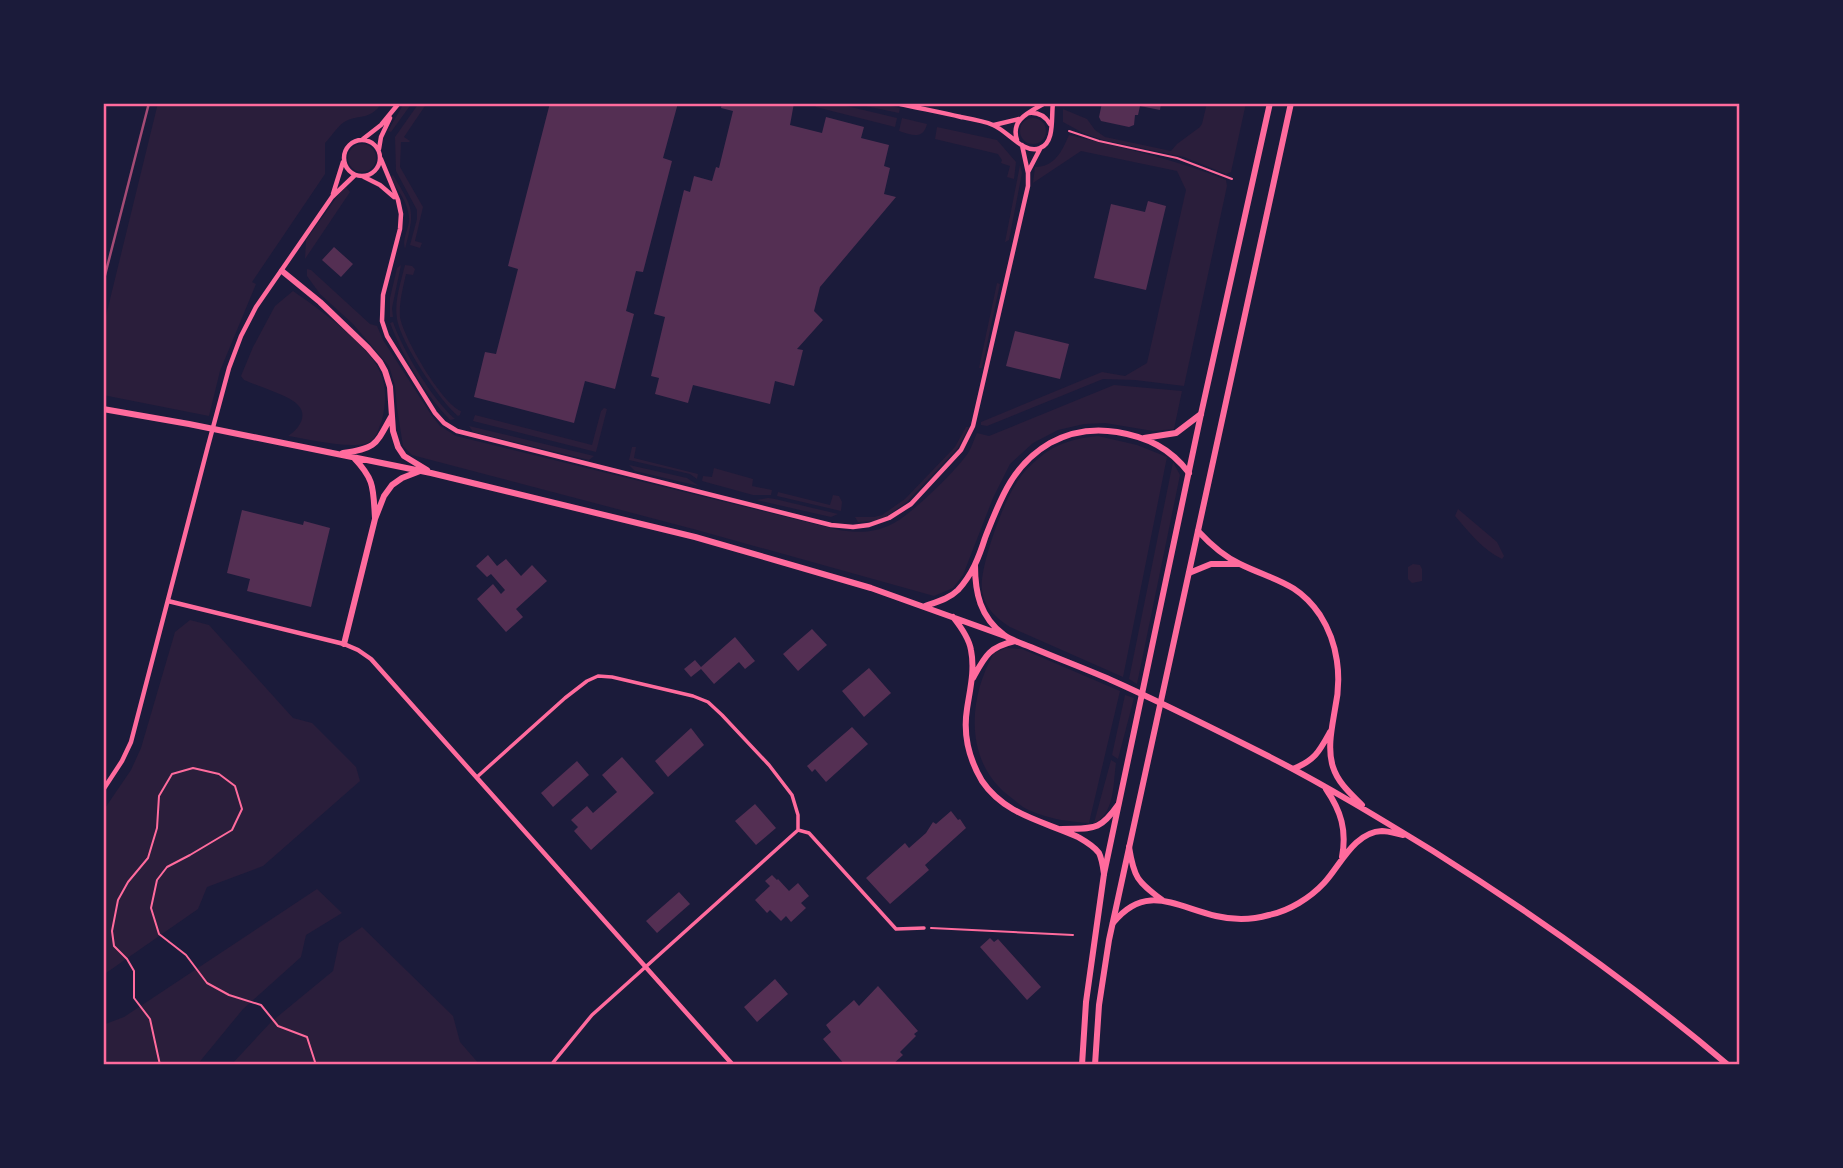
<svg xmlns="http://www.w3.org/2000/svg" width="1843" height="1168" font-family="'Asap Condensed',sans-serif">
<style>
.green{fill:#2a1e3b}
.building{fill:#542f53}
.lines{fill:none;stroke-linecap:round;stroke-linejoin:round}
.path{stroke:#ff6b9d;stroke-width:2}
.minor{stroke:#ff6b9d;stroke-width:3.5}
.tertiary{stroke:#ff6b9d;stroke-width:4.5}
.primary{stroke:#ff6b9d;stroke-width:6}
.trunk{stroke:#ff6b9d;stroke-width:6}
.rail{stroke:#a44b75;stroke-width:2.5}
.neatline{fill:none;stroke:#ff6b9d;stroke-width:2.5}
</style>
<rect width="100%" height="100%" fill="#1b1b3a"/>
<path class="green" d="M158,103h224c-13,18 -22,11 -36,18 -8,4 -15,16 -21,22v31l-73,108 4,2 -36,87 -11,45 -106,-21v-67z
M404,103h8l-21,29 -3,-1z
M419,103h8l-23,34 6,4 -1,1h-8l-1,25 23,40 -8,34 7,2 -2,5 -10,-3 7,-26v-9l-21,-39 -1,-34z
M813,103h21l63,15 -2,9 -79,-20z
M851,103h27l22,5 -1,5z
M1207,103h39l-15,69 -5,2 -42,-17 -81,-17 -20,-7 -20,-11v-13l24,10 8,11 10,7 66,14 6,-7 23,-17 2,-3z
M902,118l25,6c-4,16 -15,11 -28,7z
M1020 131a13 13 0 1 1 26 0a13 13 0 1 1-26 0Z
M937,127l60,13 19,22 -2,17 -7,-2 3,-11 -9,-3 1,-3 -4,-6 -63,-15z
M1069,135c54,13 106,24 157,45l1,6 -43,200 -49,-6 -32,-1 -116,47 -6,-1v-3l121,-50 23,4 22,-13 39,-173 -9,-19 -96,-20 -48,32 2,-16c20,0 27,-16 34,-32z
M348 158a14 14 0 1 1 28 0a14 14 0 1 1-28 0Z
M1020,165l2,8 -13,67 -4,2z
M393,175c21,35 22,35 12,74 -3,-10 3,-18 4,-28 1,-16 -11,-31 -19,-43z
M346,187l4,5 -45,67 1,-19 33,-46z
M401,265l-9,43 1,9h-3v-19l7,-30z
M405,265l7,1 3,3 -2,6 -7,-1c-3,14 -7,28 -6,43 3,20 42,87 61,94l-1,4 -2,1c-19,-16 -57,-73 -61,-97 -3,-18 4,-37 8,-54z
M307,269l4,1 59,54 7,2 6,14 49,76 8,10 16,10 383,94c19,3 36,3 53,-6 18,-8 66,-55 76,-71 4,-6 6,-14 9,-20l12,3 125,-51 68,6 -8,38 -21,2 -48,-8 -21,1 -26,6 -25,13 -23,21 -17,34 -30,77 -10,13 -19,8 -237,-66 -285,-75 -9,-9 -6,-38 -2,-22 -6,-20 -36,-42 -33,-30 -13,-18z
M997,283l3,1 -18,84h-3z
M293,291c25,17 76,54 87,81 7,16 6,31 2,48 -4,10 -6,22 -18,24 -20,4 -56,-5 -76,-8 11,-7 21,-21 9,-32 -9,-9 -40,-18 -53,-24l-3,-4 12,-29 22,-41z
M393,322c10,29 39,77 62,97l-5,1c-26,-27 -47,-63 -60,-97z
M604,408l3,1 -11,43 -123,-31 2,-6 117,30 9,-34z
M469,426l125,30 -5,4 -116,-28z
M966,427h3l-11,21 -51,54 -23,16 -9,3 -17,1 -3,-5h19l8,-2 23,-16 50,-52z
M1098,436l39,9 30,12 -44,220 -113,-50c-14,-9 -26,-20 -28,-37 -3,-21 20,-84 32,-103 6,-11 15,-21 25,-29 17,-15 37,-20 59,-22z
M632,447h4l-2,11 64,16 -1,5 -7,-5 -61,-14z
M1173,462l7,13 -43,209 -8,-5z
M629,465l58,13 12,8 -64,-15z
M714,468l39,11 -1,7 20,4 -1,5h-18l-51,-14 1,-5 9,1z
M778,492l52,13 3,-10 6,1 3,6 -1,9 -64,-15z
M768,498l7,1 63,15 -7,3 -75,-17z
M1458,509l39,33 7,14 -2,3c-19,-9 -33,-27 -47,-43z
M1413,564l7,1 2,4v12l-10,2 -4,-4v-12z
M190,620l19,5 84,93 19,5 44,44 4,14 -97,85 -56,21 -9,22 -92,64 -3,-3v-159l28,-41 10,-22 34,-116z
M1006,648l16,1 98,42 -31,132c-19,-1 -40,-4 -58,-12 -7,-2 -13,-8 -18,-12 -49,-34 -46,-99 -19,-146z
M1125,695l9,3 -16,61 -6,-4z
M1111,760l5,3c-3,20 -1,51 -22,60z
M317,889l25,24 -36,22 -5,22 -58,52 -46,56h-94v-40l21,-8z
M362,927l91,89 7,26 20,23h-249l40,-43 62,-51 6,-28z"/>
<path class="building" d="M550,103h128l-15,55 9,3 -29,111 -7,-1 -10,40 8,3 -19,75 -30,-8 -11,42 -100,-26 11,-45 11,2 22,-85 -10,-3z
M722,103h72l-4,22 32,8 4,-16 38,10 -3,11 28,7 -5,21 6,2 -6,26 12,3 -76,90 -6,24 9,9 -26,29 6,1 -9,36 -19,-5 -5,23 -77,-19 -5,18 -33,-9 4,-16 -8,-2 14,-59 -11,-3 30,-124 6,2 4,-16 18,5 4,-14 3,1 14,-57 -12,-3z
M1102,103h59l-1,7 -20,-4 -2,9h-3l-1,10 -5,2 -28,-6 -2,-4z
M1148,201l18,5 -20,84 -52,-12 17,-74 34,8z
M334,247l19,17 -12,13 -19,-17z
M1015,331l54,13 -9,35 -54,-13z
M242,510l61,15 1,-4 26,7 -19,79 -64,-16 3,-12 -23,-6z
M488,555l9,11 9,-7 15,17 11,-11 15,16 -31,28 7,8 -17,15 -29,-33 16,-15 8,10 4,-4 -14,-16 -4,3 -11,-11z
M812,629l15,16 -29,26 -15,-17z
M735,637l20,24 -10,8 -6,-7 -25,22 -13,-15 -10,8 -7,-8 11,-9 6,7z
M869,668l22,25 -27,24 -22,-26z
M852,727l16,17 -42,38 -11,-13 -3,3 -5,-6z
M691,728l13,17 -36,32 -13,-16z
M622,757l32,36 -63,57 -17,-19 4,-4 -7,-7 16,-14 6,7 24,-21 -15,-17z
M577,761l12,14 -36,32 -12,-14z
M755,804l21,24 -20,17 -21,-24z
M951,811l7,9 2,-1 6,9 -41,37 4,5 -39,34 -24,-26 39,-35 4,5 17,-15 7,-11 3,2z
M772,875l5,5 1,-1 11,12 9,-8 11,13 -8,7 5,5 -15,14 -5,-6 -5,5 -11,-11 -3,3 -12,-13 15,-14 -5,-5z
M679,892l11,12 -33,29 -11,-12z
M990,938l4,4 4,-3 43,48 -14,13 -47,-53z
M775,979l13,15 -31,28 -13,-15z
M878,986l40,45 -4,3 2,2 -16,16 3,3 -11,10h-47l-22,-26 8,-7 -5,-7 28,-25 5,6z"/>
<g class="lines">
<path class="path" d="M1069,131l30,10 78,17 55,21
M931,928l142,7
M160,1065l-10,-46 -16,-21v-27l-7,-12 -13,-13 -2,-15 6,-31 10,-18 20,-24 9,-30 2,-32 13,-22 21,-6 26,6 16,12 7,23 -10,21 -42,25 -23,12 -10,13 -6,28 8,26 27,21 21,28 22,12 32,10 17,21 29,11 9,28"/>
<path class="minor" d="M477,777l88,-79 22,-17 11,-5 14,1 81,19 15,6 14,13 47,50 23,30 6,20v15l-206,185 -41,50
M798,830l11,3 87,96 28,-1"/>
<path class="tertiary" d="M896,103c22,5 44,9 65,14 11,2 23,4 32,8 15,6 31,30 47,23 15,-5 11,-31 13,-45
M1029,113c10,-1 16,3 21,11
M994,125l25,-6
M363,139l18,-14 18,-22
M1017,140c-7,-21 13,-28 28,-37
M344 158a18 18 0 1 1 36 0a18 18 0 1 1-36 0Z
M379,149l2,-12 9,-19
M381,159l17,41 3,14 -1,15 -17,66 -1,26 5,15 48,77 9,10 13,8 374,94 22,2 16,-2 20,-7 22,-14 50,-54 12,-24 55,-240v-13l-6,-28
M1028,172l12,-23
M364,177l16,8 14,12
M333,194l10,-32
M168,601l176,43 14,6 13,9 362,406
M103,790l19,-29 9,-19 77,-296 21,-78 12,-32 15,-29 76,-110 23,-22"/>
<path class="primary" d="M1082,1065l4,-63 18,-128 97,-460 69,-311
M1095,1065l4,-60 10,-65 182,-837"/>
<path class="trunk" d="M282,271l38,31 48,46 12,14 5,9 5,16 3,44 5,16 6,9 23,14
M103,409l86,15 242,49 264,64 176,51 134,48
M1144,438l32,-5 25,-19
M343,453c33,-5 32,-7 48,-36
M354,458c21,22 19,30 21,60
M1198,531c12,13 25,25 42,33 32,16 57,17 80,51 18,28 22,62 15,94 -3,18 -8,40 -2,58 5,16 18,27 29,38
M975,565c0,28 5,52 29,70 8,6 20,9 29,13 26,11 53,21 78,32 54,24 105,50 157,76 57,29 111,62 165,95 103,65 202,135 295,214
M1189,573l22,-9h28
M925,606c11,-4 24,-7 33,-16 14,-15 21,-33 27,-52 15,-38 27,-73 65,-95 20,-11 43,-15 67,-11 30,5 53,16 72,41
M953,617c8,10 16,21 18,33 4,20 -1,39 -4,59 -4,25 2,50 15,72 23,34 61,40 96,56 7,4 16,9 21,16 3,6 4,14 5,21
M344,644l31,-125 9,-23 8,-11 10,-7 18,-7
M973,678c12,-22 16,-31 42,-37
M1293,769c22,-9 26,-17 37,-37
M1326,789c15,22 21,41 16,68
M1062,829c31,-1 37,3 56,-24
M1129,847c5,31 8,34 33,53
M1113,923c32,-40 62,-17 103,-7 17,4 36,4 53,-1 20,-4 41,-17 55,-32 16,-17 30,-51 58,-52 7,0 15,3 21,4"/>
<path class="rail" d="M103,283l46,-180"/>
</g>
<rect width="1843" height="1168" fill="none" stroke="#1b1b3a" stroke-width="210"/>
<rect x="105" y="105" width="1633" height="958" class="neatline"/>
</svg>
